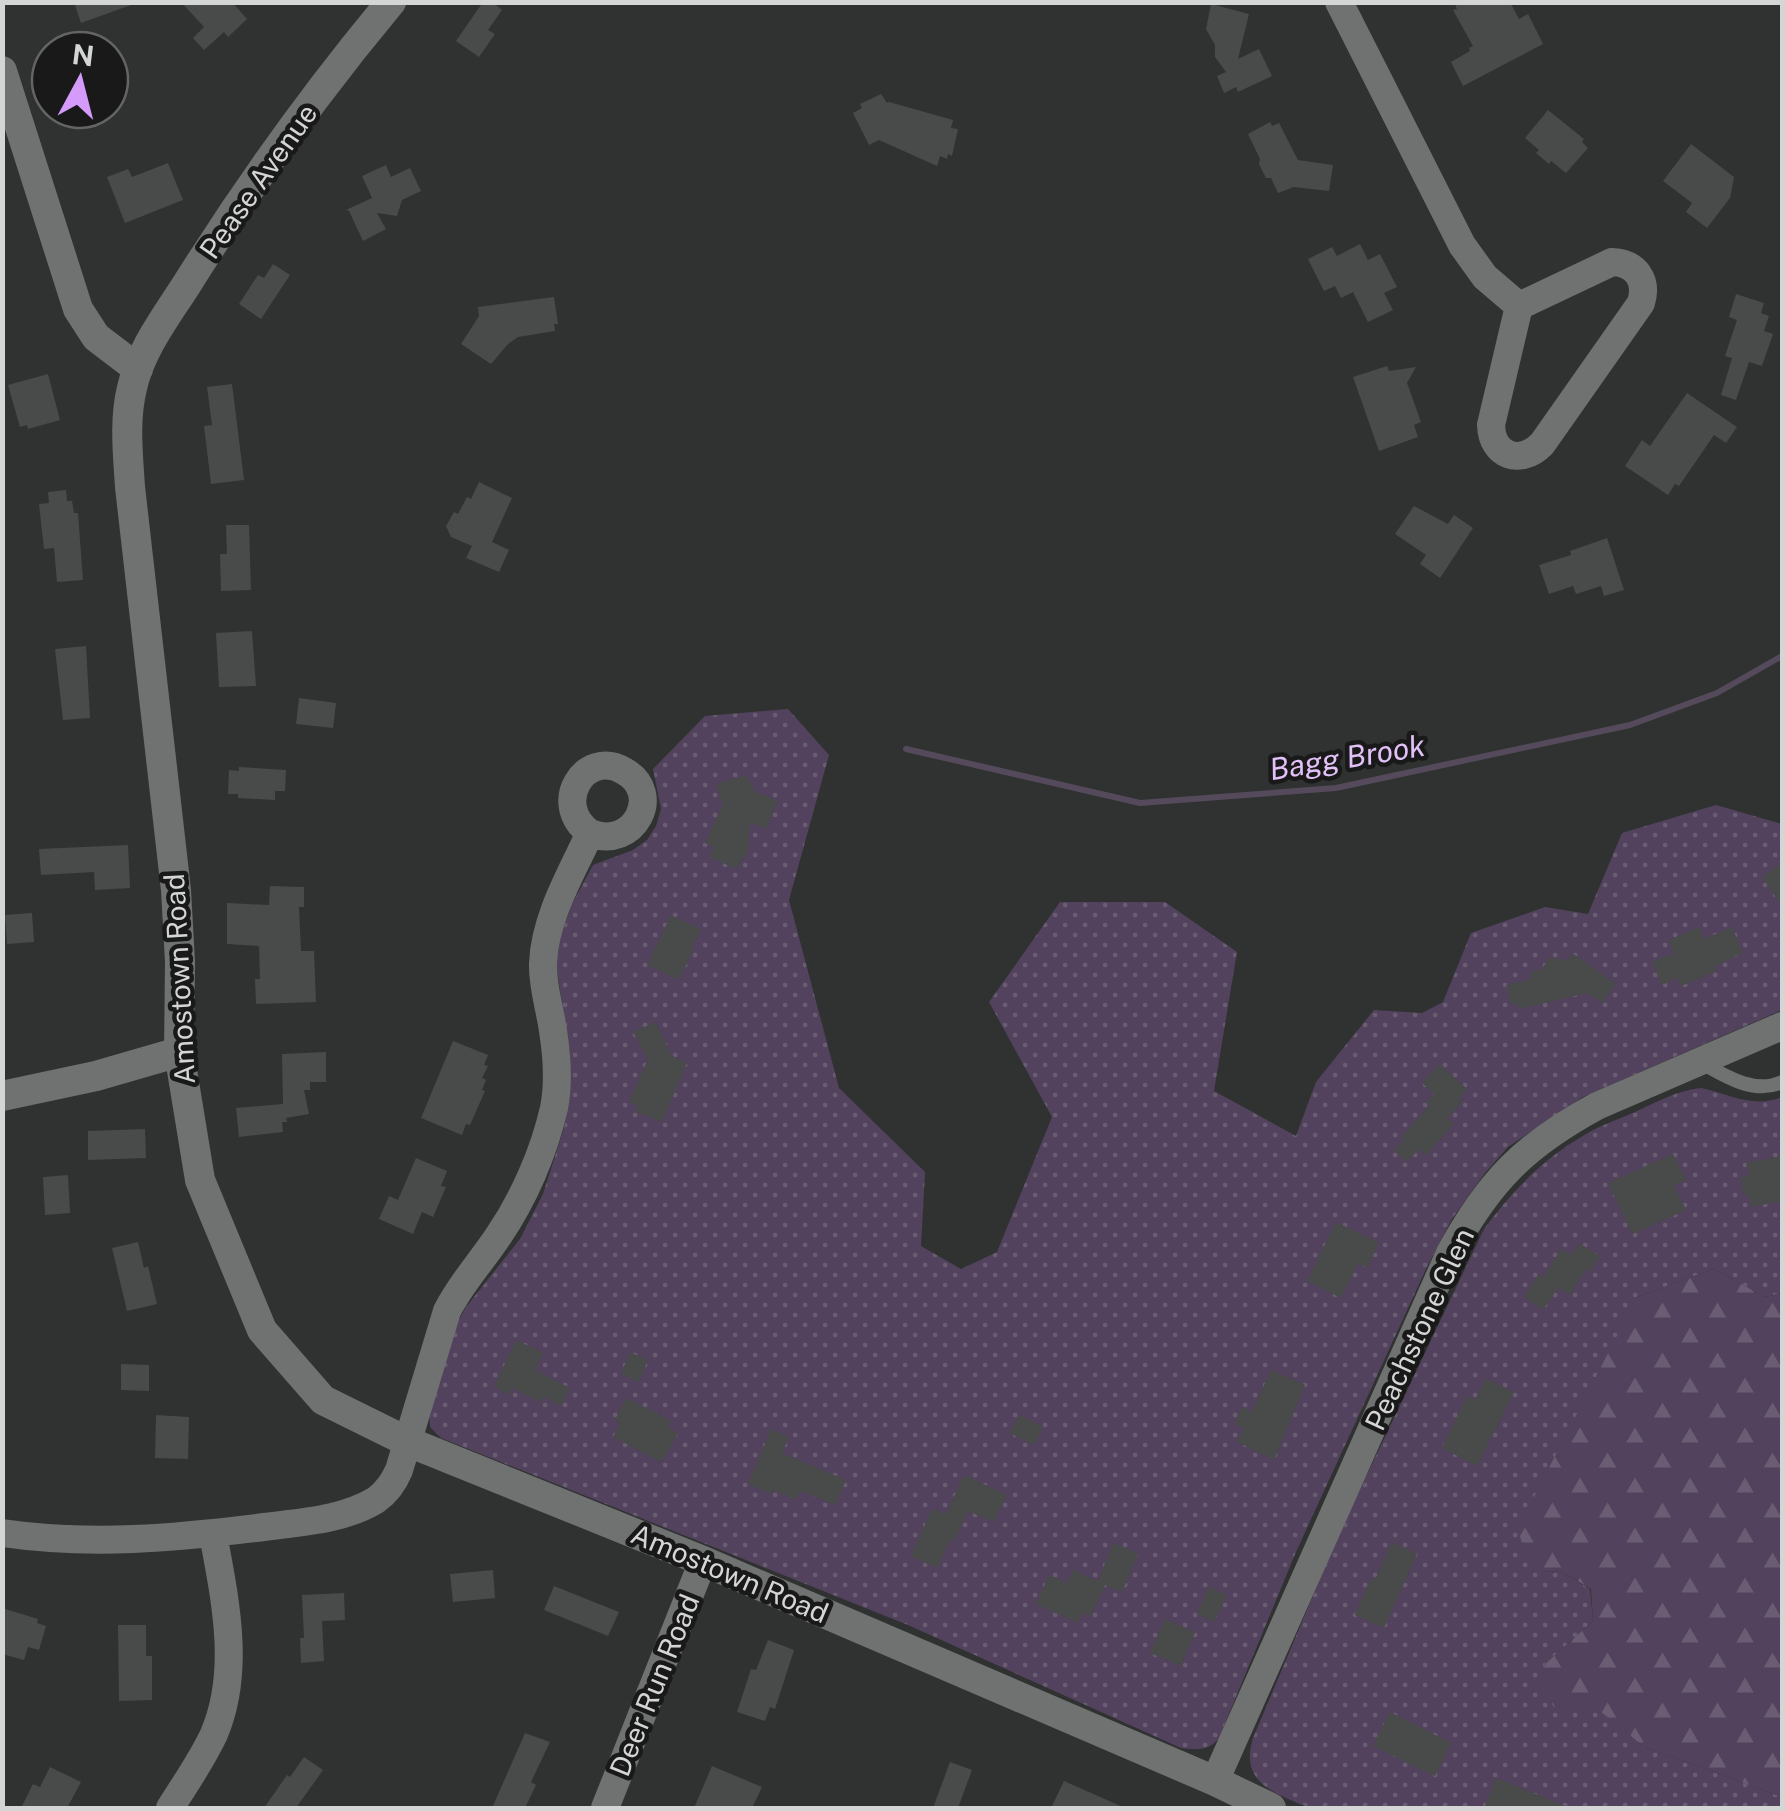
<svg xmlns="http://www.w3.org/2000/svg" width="1785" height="1811" font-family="'Public Sans',sans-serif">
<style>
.grass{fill:url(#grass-dots)}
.forest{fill:url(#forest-firs)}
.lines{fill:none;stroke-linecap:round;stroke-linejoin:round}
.stream{stroke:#554a5b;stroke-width:6}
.building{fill:#484b49}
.service{stroke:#6f7270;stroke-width:14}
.minor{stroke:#6f7270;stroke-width:28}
.tertiary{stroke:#6f7270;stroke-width:30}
.secondary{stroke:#6f7270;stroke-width:30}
.labels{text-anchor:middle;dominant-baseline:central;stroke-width:9;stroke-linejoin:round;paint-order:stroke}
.street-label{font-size:28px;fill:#d4d6d5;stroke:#181918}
.water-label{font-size:30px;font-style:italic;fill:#e1c1f8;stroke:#181918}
</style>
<defs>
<pattern id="grass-dots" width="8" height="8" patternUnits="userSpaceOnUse" patternTransform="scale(2.5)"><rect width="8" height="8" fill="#52425d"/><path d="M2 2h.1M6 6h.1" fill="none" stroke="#6a5d73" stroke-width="1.8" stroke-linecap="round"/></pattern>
<pattern id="forest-firs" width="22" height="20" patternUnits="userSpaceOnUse" patternTransform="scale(2.5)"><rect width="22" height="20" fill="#52425d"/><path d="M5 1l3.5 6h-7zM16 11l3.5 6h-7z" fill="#6a5d73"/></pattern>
</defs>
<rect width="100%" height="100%" fill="#2f3230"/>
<path class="grass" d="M788,709l41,46 -40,145 50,188 86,84 -4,74 40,23 36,-17 55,-135 -63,-115 71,-100h105l72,50 -23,139 82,45 20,-54 58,-72 48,3 21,-11 28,-69 74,-26 43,7 34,-81 94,-28 66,19v186l-199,87 -75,50 -23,26 -33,46 -26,50 -130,283 -77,186c-10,13 -23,12 -38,10l-273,-123 -467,-187 -11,-11 -1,-18 27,-84 10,-18 54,-68 23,-45 21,-66 6,-37v-38l-14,-88 5,-31 11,-30 21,-39 40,-15 14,-10 9,-14 5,-17 -8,-40 52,-53z
M1701,1088c29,6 52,21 81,9v196l-17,4 -51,-28 -77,28 -96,274 21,1 28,17 3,32 -48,43 98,82 139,51v11h-472c-35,-15 -71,-24 -57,-70l89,-211 142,-298c28,-38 60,-71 102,-95 15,-9 33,-15 49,-22 22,-10 43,-22 66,-24z"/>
<path class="forest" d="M1714,1269l51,28 17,-4v504l-139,-51 -43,-35 -46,-4 -16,-21 7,-22 48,-43 -2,-32 -29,-17 -21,-1 -15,-11 -8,-32 119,-231z"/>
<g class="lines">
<path class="stream" d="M906,749l234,54 196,-15 294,-63 87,-32 65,-37"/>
</g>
<path class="building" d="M74,2h57v3l-50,18z
M181,2h51l15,17 -19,18 -4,-5 -20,18 -11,-12 11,-11z
M483,2h9l10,8 -14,20 7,4 -16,23 -23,-16z
M1454,2h56l9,17 9,-5 15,30 -80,42 -12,-24 19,-11 -1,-3 4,-2 -20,-36 4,-1z
M1211,4l38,10 -11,45 21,-10 13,27 -34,16 -2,-5 -12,6 -7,-17 9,-4 -11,-15v-12l-9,-16z
M881,94l6,9 2,-1 64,18 -2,8 7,1 -6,27 -4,-2 -1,5 -7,-3 -3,10 -58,-26 -10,5 -16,-32 9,-5 -2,-4z
M1548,110l36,29 -2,3 6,6 -22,25 -15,-12 -2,3 -13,-11 3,-3 -14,-12z
M1270,122l2,4 7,-3 19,37 35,5 -4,26 -35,-4 -16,6 -7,-15h-5l-7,-14 1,-5 -12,-25z
M1691,144l43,33 -4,21 -23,30 -21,-16 6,-9 -29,-22z
M168,163l15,37 -58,23 -18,-46 21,-8 4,8z
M386,165l5,12 19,-9 11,23 -19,9 -5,16 -20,-3 9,16 -23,12 -14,-30 -3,-1 26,-12 -10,-22z
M1360,244l8,16 12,-6 17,33 -13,6 9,17 -25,12 -15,-30 -12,6 -6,-12 -11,5 -16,-32 24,-12 5,9z
M273,264l17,11 -29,44 -22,-15 19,-29 6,3z
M1736,294l28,9 -3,10 8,3 -5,15 9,3 -11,32 -13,-4 -13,38 -15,-5 11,-37 -7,-2 12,-36 -8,-3z
M554,297l4,27h-4l1,7 -37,6 -10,7 -17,20 -30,-20 18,-28 -1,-9z
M1387,366l2,5 27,-4 -9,16 14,39 -7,3 4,12 -39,14 -26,-74z
M48,374l12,46 -32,9 -1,-4 -7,2 -12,-42z
M232,384l12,96 -33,4 -7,-58 8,-1 -5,-38z
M1687,393l50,34 -11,16 -12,-8 -35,51 -4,-2 -7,11 -43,-29 17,-26 8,6z
M479,482l33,16 -20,44 17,8 -10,22 -33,-14 6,-12 -21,-9 -5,-11 8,-14 4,2 9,-17 4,2z
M66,490l1,11h5l2,12h4l5,67 -26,2 -3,-34 -10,1 -5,-45 10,-1 -1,-11z
M1414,506l34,18 6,-9 19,13 -33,50 -20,-14 6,-9 -31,-21z
M226,525h23l2,65 -30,1 -1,-37h7z
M1607,538l17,52 -20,6 -3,-10 -25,8 -3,-8 -24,8 -10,-29 32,-10 -1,-4z
M252,631l4,55 -37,1 -3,-54z
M86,646l4,72 -27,2 -8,-71z
M299,698l37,5 -3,25 -37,-4z
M239,767l47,3 -1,21h-10v9l-37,-2v-4h-10l1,-24 10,1z
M747,775l7,16 24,10 -12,28 -16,-6 -2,28 -12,18 -26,-12 4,-10 -9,-4 18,-38 -7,-21z
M128,845l2,43 -35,2 -1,-18 -53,3 -2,-26z
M1782,863v44l-20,-30z
M270,886l34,1v20h-5l2,44h13l2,51 -60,2 -1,-25h5l-1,-33 -32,-2v-41l42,2z
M32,913l2,29 -27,2 -2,-29z
M671,915l30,14 -10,21 2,1 -14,29 -32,-15z
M1699,927l5,12 28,-12 11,26 -28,13 2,5 -36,15 -4,-8 -15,7 -10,-23 22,-9 -5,-13z
M1572,953l44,31 -14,19 -14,-10 -69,16 -1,-6 -7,2 -5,-20 25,-6 -1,-7 12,-3 7,-11 19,2z
M656,1022l15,33 16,8 -25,59 -26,-10 2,-6 -9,-4 19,-43 -15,-27z
M453,1041l35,14 -4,10 4,1 -6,12 4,2 -4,10 3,1 -15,34 -4,-1 -4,11 -41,-17z
M326,1052v30h-16v8h-6l5,24 -23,4 1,4h-5l1,10 -44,5 -3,-29 47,-4 -1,-50z
M1439,1064l28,25 -8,9 4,3 -16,17 7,6 -28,31 -7,-6 -12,13 -13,-12 10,-11 -3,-2 28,-31 -3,-3 8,-9 -12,-11z
M145,1129l1,29 -58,2v-29z
M1673,1154l13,26 -12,5 12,25 -54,24 -24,-51z
M1782,1156v45l-31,6 -2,-12h-5l-4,-17 9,-2 -3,-13z
M416,1158l31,13 -6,15 5,1 -13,30 -11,-5 -9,22 -34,-15 10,-23 9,4z
M68,1175l2,38 -25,2 -2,-38z
M1336,1222l43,21 -12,25 -9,-5 -17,35 -34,-17z
M138,1242l6,26 4,-2 9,38 -30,7 -15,-63z
M1579,1243l21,13 -10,16 -4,-3 -16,26 -12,-7 -15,22 -19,-13 14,-22 5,3 18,-29 11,6z
M516,1340l27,13 -8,17 35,18 -9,18 -17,-9 -3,5 -29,-14 -3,7 -15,-8z
M630,1352l18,8 -9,22 -18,-8z
M121,1364l28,1v26l-28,-1z
M1271,1370l34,15 -31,75 -37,-18 7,-14 -10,-4 8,-17 10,5z
M1486,1378l28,14 -37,74 -35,-18 25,-52 8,4z
M626,1398l45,23 -3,7 10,5 -16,29 -49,-25 7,-14 -5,-3z
M156,1415l33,2 -1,42 -33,-1z
M1019,1415l24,12 -9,18 -25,-12z
M771,1429l18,8 -7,16 64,27 -11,25 -35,-14 -4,9 -23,-10 -2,4 -23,-10z
M964,1475l43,20 -13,27 -26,-11 -14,31 -4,-2 -13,28 -26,-12 21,-47 14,5z
M1392,1542l25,12 -33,74 -29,-13 16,-37 4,2z
M1113,1543l25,10 -16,39 -17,-7 -15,32 -8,-4 -4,10 -42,-19 13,-29 18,8 6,-13 25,11z
M493,1570l2,28 -42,4 -3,-28z
M554,1586l65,26 -11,24 -64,-26z
M1209,1587l18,8 -13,27 -17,-8z
M344,1593l1,27 -23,1 2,40 -23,2 -1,-25h4l-2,-43z
M2,1608l36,11 -1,4 9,3 -7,24 -11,-3 -4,13 -22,-6z
M1165,1619l30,13 -14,34 -31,-13z
M118,1625h28v31h6v44l-33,1z
M768,1640l26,10 -19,59 -5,-2 -5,14 -28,-9 14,-43 5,1z
M1390,1712l61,31 -16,33 -62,-30z
M525,1733l25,9 -19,40 5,3 -11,23h-33z
M304,1757l19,13 -27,38h-32l23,-33 3,2z
M950,1762l22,8 -14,38h-25z
M712,1766l50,21 -10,21h-58z
M50,1767l31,15 -14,26h-46l12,-24 7,3z
M1496,1778l74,30h-86z
M1064,1781l61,27h-74z"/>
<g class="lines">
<path class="service" d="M1700,1062c25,14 54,33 82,20"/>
<path class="minor" d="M1339,2l123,243 23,32 34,29
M1612,262c24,1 36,18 29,41l-99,141c-22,22 -50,12 -51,-19l28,-119z
M2,1533c89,13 174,5 262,-6 38,-5 79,-7 112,-27 11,-8 18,-18 23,-30l48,-159c14,-28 35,-50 52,-76 25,-37 45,-83 55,-127 5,-25 3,-52 -1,-77 -3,-23 -11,-45 -10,-68 2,-46 28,-89 47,-130 44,18 74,-40 34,-62 -39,-23 -74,33 -34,62
M1215,1781l235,-528c39,-72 75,-108 147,-147l185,-80
M170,1808c15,-24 32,-48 44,-74 27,-63 11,-135 -1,-200
M605,1808l98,-247"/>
<path class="tertiary" d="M2,71l76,238 18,28 42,32
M179,1052l21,128 62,150 61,70 83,41 297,120 512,220 56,27"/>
<path class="secondary" d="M2,1096l94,-20 83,-24 1,-90 -4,-72 -46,-403c-2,-32 -6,-67 2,-99 8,-37 33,-70 53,-101 62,-99 131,-195 206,-285"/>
</g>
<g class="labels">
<g class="street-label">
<text transform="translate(258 181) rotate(-55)">Pease Avenue</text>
<text transform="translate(179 979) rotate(-93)">Amostown Road</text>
<text transform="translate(1419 1329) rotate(-65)">Peachstone Glen</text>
<text transform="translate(730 1573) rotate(23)">Amostown Road</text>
<text transform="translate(654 1685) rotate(-68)">Deer Run Road</text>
</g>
<g class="water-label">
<text transform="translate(1347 757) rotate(-9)">Bagg Brook</text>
</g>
</g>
<rect width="1785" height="1811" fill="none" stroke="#d4d6d5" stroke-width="10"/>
<g transform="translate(80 80) rotate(7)"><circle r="48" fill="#181918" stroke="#636564" stroke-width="2.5"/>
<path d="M0-8L18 38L0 25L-18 38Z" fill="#d59bfb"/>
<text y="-15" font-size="28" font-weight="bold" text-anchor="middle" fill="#d4d6d5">N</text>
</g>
</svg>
